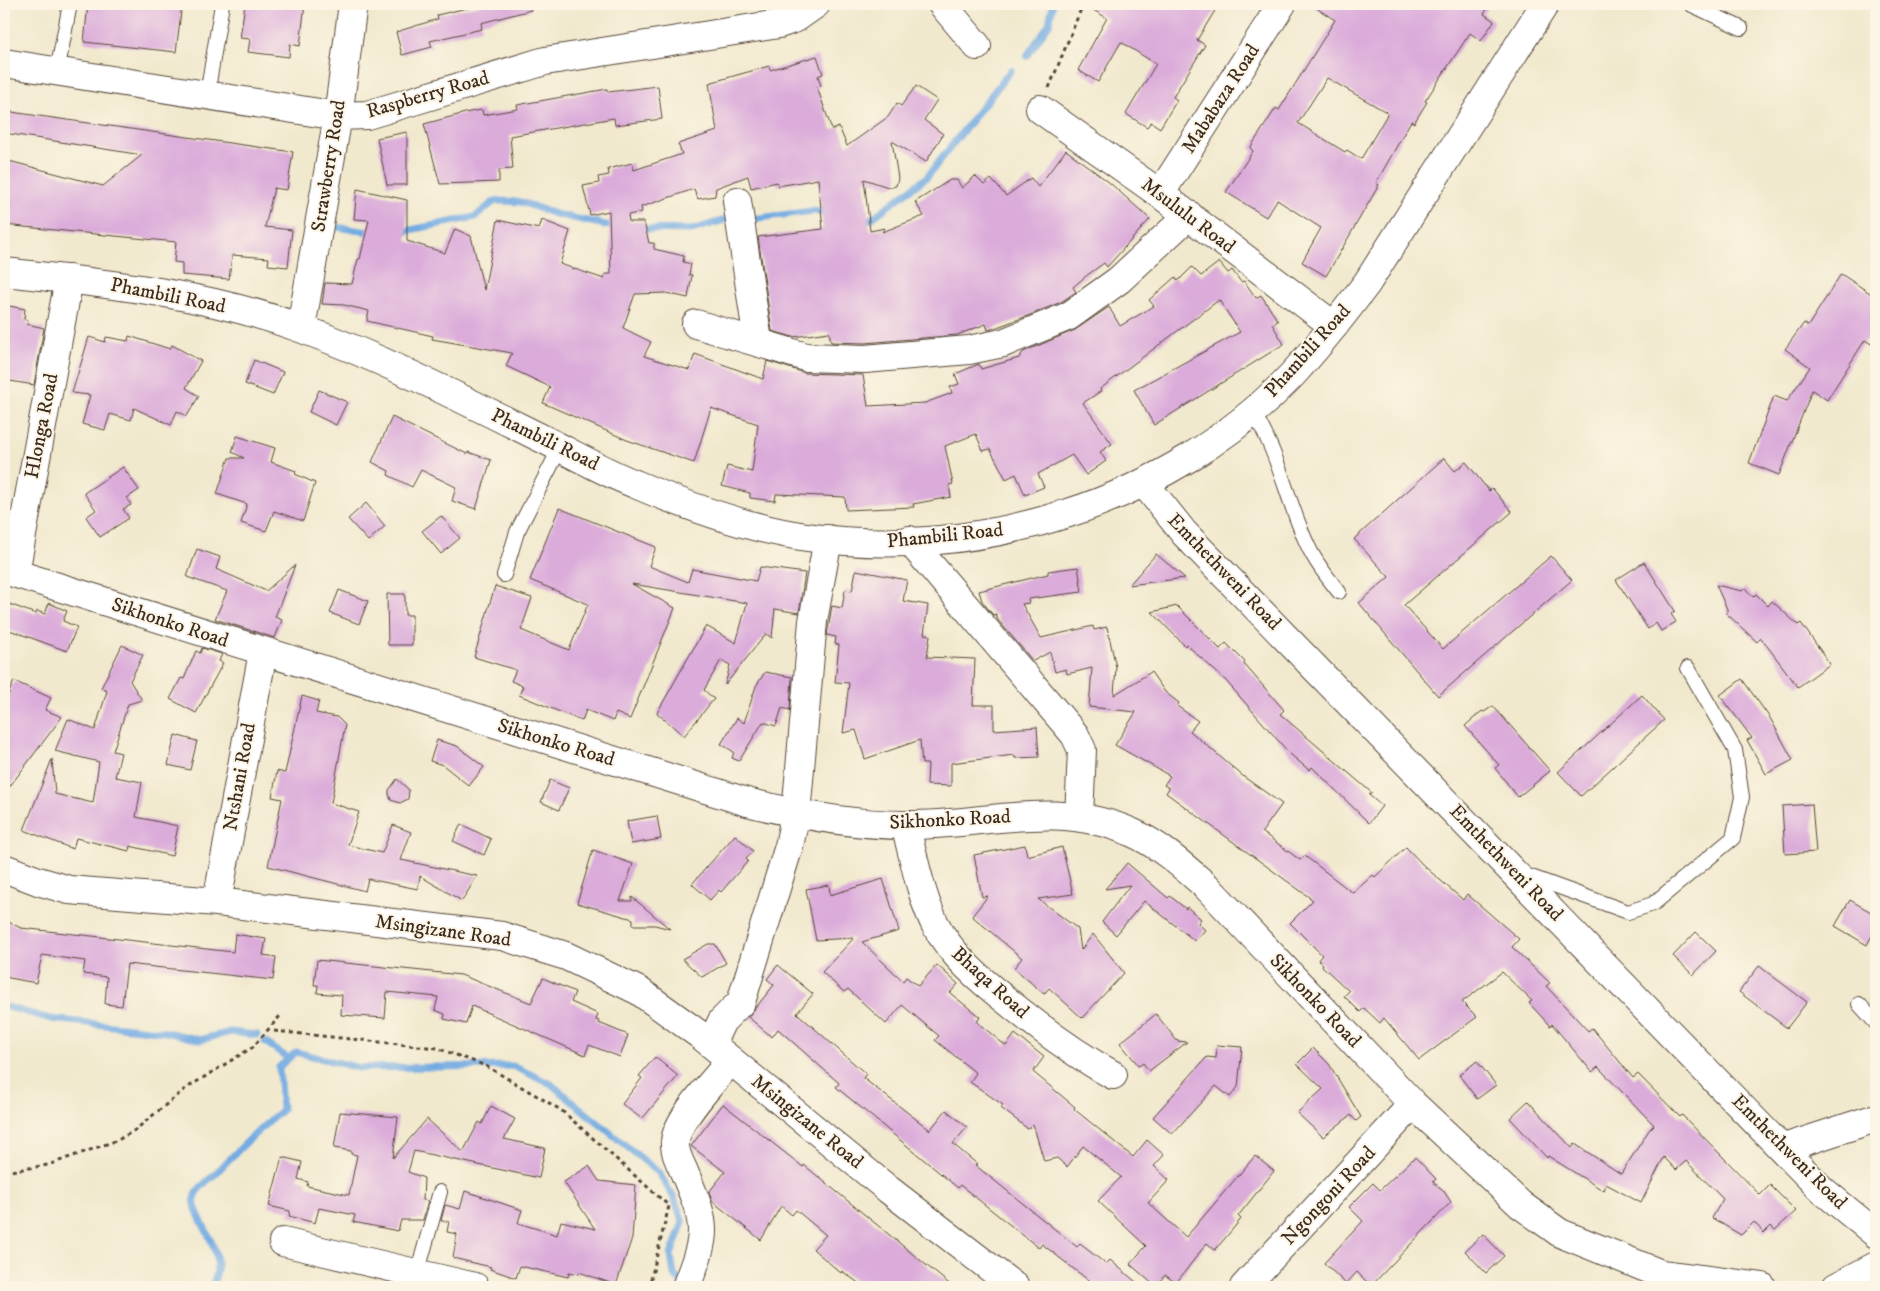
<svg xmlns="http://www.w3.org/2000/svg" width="1880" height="1291" font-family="'IM FELL DW Pica',serif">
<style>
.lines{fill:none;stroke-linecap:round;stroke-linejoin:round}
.stream{stroke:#73abe2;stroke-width:7}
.building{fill:#dbacda;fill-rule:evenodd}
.service-casing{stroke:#564738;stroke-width:16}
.minor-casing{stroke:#564738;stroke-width:30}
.tertiary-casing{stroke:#564738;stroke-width:30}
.path{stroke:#564738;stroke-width:3;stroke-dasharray:4 4;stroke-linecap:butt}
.service{stroke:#fff;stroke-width:14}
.minor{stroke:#fff;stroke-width:28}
.tertiary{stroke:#fff;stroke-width:28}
.labels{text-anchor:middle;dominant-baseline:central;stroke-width:4;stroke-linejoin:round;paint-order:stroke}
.street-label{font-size:20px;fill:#3b2a1e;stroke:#fcf5e5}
</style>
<rect width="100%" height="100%" fill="#fcf5e5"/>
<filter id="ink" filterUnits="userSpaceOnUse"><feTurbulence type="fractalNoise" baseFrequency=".02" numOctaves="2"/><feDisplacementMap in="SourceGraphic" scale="10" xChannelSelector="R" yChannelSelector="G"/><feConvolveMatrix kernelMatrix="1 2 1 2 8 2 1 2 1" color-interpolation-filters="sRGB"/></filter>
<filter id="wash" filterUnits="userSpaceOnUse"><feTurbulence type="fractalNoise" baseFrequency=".0096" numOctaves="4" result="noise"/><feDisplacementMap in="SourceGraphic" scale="20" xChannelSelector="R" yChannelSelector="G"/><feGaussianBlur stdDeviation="1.12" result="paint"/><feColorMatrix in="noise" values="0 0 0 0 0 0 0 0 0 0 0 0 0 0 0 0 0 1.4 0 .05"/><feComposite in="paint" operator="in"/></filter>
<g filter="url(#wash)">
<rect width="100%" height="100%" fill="#f1e9ce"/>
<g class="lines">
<path class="stream" d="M1027,56l22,-32 4,-20
M861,218l10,1 56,-42 84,-107
M751,219l62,-8 18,3
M336,227l39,6
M637,229l55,1 42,-13
M398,235l12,-5 65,-13 20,-16h5l21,1 34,12 64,14
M4,1006l47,13 115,13 34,8 30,-8 27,3
M265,1042l23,16
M211,1287c23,-37 -26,-73 -15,-94 4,-7 14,-14 19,-19 22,-23 43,-44 67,-64l-3,-43 17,-15 63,16 154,-2 38,18 108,89 15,25 9,24 -12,33 3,20 8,8"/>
</g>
<g id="blocks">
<path class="building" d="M88,4h94l-6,48 -92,-10z
M245,4h60l-5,42 -10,-2 -1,13 -41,-5 2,-13 -10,-1z
M484,4h47v6l-50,13 1,6 -52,12 2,6 -30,8 -6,-23 42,-13 -1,-4z
M1083,4h136l-22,36 8,5 -32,52 4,3 -17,28 -9,-6 -4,5 -21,-13 30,-50 -35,-22 -23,40 -20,-12 29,-52z
M1310,4h180l-6,10 10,7 -13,20 -11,-8 -45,68 2,1 -13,21 -3,-2 -35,62 3,2 -53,91 -24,-14 19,-34 -44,-28 -11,17 -40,-25 27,-41 -3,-3 26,-40 3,2 56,-90zM1327,78l61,35 -27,46 -14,-9 -2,2 -47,-29z
M817,56l6,18 -5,2 3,10 -4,1 15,43 7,-3 8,19 41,-29 9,-14 4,3 15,-20 21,14 -13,20 19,14 -17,28 -34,-21 6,37 -2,8 -8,1 -24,-8 6,52 15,-3 -3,4 42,-16 -9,-14 35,-22h7l5,8 13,-12 9,9 7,-6 15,17 25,-18 7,9 28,-37 44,33 40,36 -43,48 -3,-4 -18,13 -13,11 3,5 -15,10 -31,13 -38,14 -4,1 -2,-6 -29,11 -92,8 -34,-1 -2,-10 -36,5 -21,-6 -14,-94 65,-8 -5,-50 -40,7 -1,-4 -26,6 -3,-12 -32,12 -1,8 -17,3 -4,-10 -53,18 1,5 -14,3 1,7h15l5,21h5v6l30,7 -1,6 8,2 -2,11h3l-4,23 -22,-5 -31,1 -12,34 28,14 -7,14 45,14 6,-16 68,25 4,-18 38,12 58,2 5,31 57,-3 27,-10 -2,-6 9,-3 -4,-10 24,-10 2,5 38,-11 4,-6 52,-22 34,-23 11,19 34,-20 -5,-6 26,-23 3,4 14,-14 9,9 18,-14 9,11 4,-3 9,12 3,-1 12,17 5,-3 17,26 -6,3 12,20 -130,81 -20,-35 106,-58 -21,-32 -119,89 1,2 -18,12 29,41 -12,8 6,9 -20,14 -14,-20 -34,19 6,13 -19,8 -9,-21 -10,5 -16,-30 -7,2 -7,-17 -31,12 8,38 -4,1 2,12 -38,7 1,3 -68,3 -1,-13 -69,-3 -1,7 -25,-3v-5l-28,-7 5,-20 25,6 6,-48 -47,-16 -17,55 -67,-23 -84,-37 7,-16 -44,-21 6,-13 -80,-14 1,-3 -66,-15 2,-10 -25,-6 -22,-1 3,-21 27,1 6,-25h2l9,-39 -15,-1 3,-30 50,11v41l38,12 10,-24 16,7 13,54 14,-70 41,9 3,-9 28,11 -10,33 44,15 1,-5h6l-2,-63 -19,4 -7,-29 16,-3 -1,-6 11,-2 -1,-6 24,-6 2,7 48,-16 -4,-10 39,-13 -8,-48 60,-17 1,4z
M658,86l4,33 -47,6 -1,-7 -104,18 3,33 -14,1v12l-59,2 -16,-60 45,-12 13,-2 1,5 35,-6 -1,-4 90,-16 1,3z
M4,111l289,41 -6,38 -13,-2 -9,39 27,3 -4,37 -20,-2 1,-7 -37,-3 -3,24 -47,-4v-12l-8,-1 2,-20 -172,-17 5,-64 94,25 39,-31 -138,-22z
M407,132v53h-20l-10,-47z
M1841,274l35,23v50l-11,-7 -38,60 -15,-10 -33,85 -30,-12 25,-67 13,5 23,-34 -25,-18 19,-26 4,3z
M4,305l21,4 -1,10 4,1 -1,4 17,4 -10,57 -30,-5z
M129,336l41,13 2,-4 29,16 -15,27 13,8 -12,20 -10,-5 -6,14 -37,-17 -3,12 -21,-6 -5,16 -23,-6 8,-29 -18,-2 17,-56 16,5 1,-5 22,4z
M254,360l29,12 -10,23 -28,-11z
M319,390l28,12 -11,23 -27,-13z
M392,417l75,37 1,-2 23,8 -15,49 -24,-8 4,-14 -35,-17 -9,17 -24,-12 1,-4 -17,-9z
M237,436l38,12 -4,14 25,9 -1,3 20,9 -12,38 -29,-10 -8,20 -25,-8 6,-19 -30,-10 12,-36h15l-12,-6z
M1444,458l11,13 11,-9 23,29 3,-3 20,24 -108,93 39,44 108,-93 21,24 -134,116 -79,-93 30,-26 -35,-38z
M123,467l16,23 -12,8 4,7 -8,4 6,9 -29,19 -14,-20 10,-7 -12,-17z
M366,503l19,23 -17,15 -20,-22z
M559,508l97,39 -7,19 39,16 4,-13 64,12 4,-14 45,6 -6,40 -24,-4 -3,29 -6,-4 -41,51 5,-20 -9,-5 -17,30 10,9 -30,37 -27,-23 49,-87 30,17 11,-40 -115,-19 43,24 -45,111 -14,-6 -3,8 -27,-11 -4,11 -63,-26 4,-9 -12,-5 5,-11 -42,-13 21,-71 37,12 -11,32 48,20 19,-46 -58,-24z
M441,516l19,22 -19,16 -19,-23z
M197,549l23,8 -4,12 50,22 29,-26 -20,52 7,3 -7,18 -60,-19 12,-28 -40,-14z
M1156,554l29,24 -56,7z
M1644,562l31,49 -4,3 5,8 -15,9 -5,-8 -8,6 -32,-49z
M1078,567l4,25 -54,7 1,4 -7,1 19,34 52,-12 1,4 13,-3 9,40 -2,28 37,-23 14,20 14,11 -2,3 21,15 -8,10 54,46 38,27 -20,28 38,28 5,-4 48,37 20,-18 2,2 31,-30 18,19 39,34 4,-6 52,45 -7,8 38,36 -4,3 42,45 4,-3 41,50 5,-4 42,43 2,-2 78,80 10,-10 26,26 -21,19 -4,-4 -7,7 -10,-11 -13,13 -29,-17 11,-19 -37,-38 -10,9 -12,-13 -23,46 -35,-19 -2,7 -56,-35 -1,2 -37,-40 18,-17 44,47 3,-4 46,30 28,-44 5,-5 -56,-58 -6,5 -40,-48 -2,2 -21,-23 3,-2 -30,-29 -40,30 15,15 -58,43 -35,-42 -4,5 -16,-15 -4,4 -16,-16 5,-5 -27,-25 1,-2 -5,-4 4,-5 -32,-32 23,-23 -147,-107 3,-5 -5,-3 6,-9 -55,-31 21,-33 -47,-5 3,-39 -25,6 -1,-5 -11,3 -5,-20 -17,9 -35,-41 -2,-6 -3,1 -11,-14 -3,-10 69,-17v-3z
M856,570l51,10 -4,21 25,4 -4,29 6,1 -3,22 48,2 -2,46h21v25l43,-3 2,30 -24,1 -1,-3 -63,8v23l-24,-1 1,-21h-6l-2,-24 -55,19 -9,-29 -13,3 6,-50 -14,-1 4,-37 -4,-1 1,-7 -9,-2 5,-29 10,2 3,-18 7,1z
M1716,585l26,6 3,-3 8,9 3,-3 12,12 4,-5 26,24 3,-2 29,41 -32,23 -37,-49 -4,4 -30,-28v-5z
M339,590l29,11 -9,23 -29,-11z
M387,594h18v21h7v30h-24z
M4,602l32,12 1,-3 8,3 4,-11 18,8 -4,10 14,6 -10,24 -63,-23z
M1177,606l43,43 6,-6 19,19 -1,2 40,46 -4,4 92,79 -3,2 13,11 -13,17 -57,-56 -3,3 -19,-16 -64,-73 -40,-37 -1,2 -33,-34z
M122,645l21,10 -13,26 12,19 -14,4 -15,47 8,2 -6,24 27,5 -6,35 42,9 -6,30 -42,-10 -1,5 -53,-13 -3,11 -49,-19 28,-71 3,35 38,9 6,-41 -44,-11 13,-32 27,11 12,-39 -6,-3z
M202,648l20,6 -3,7 4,2 -27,50 -26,-14 11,-21 3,1 12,-28 4,2z
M765,672l27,5 -2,33 -8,-2 -6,18 -13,-4 -24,39 -7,-3 2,-6 -13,-8 16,-26 7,5 12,-37z
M1742,679l28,39 23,42 -27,14 -19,-34 5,-2 -32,-43z
M14,681l37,17 -6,12 17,7 -58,77v-89z
M1642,695l22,25 -83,76 -23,-24z
M302,696l17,5 -3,12 21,4 8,8 -14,78 28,9 -11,33 34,8 11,-28 18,7 -10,28 76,16 -15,25 -42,-25 -2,13 -50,-10 -3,12 -97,-25 14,-67 -10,-2 5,-26 8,2z
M1493,706l57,65 -32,26 -23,-29 4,-3 -34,-39 17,-15 2,1z
M175,735l22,6 -7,29 -22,-5z
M437,740l20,6 27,21 -15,19 -26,-21 -13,-4z
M397,779l12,11 -1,9 -8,4 -9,-3 -2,-6v-4z
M550,780l19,8 -10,22 -18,-8z
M1812,804l4,48 -31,2 -3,-48z
M657,816l4,23 -30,5 -4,-23z
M461,824l30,15 -7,16 -31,-14z
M735,835l18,16 -7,8 2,2 -27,31 -2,-2 -9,10 -18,-16z
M1025,845l2,11 35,-9 11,47 -35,5 40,30 3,21 12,-16 31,39 -42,45 -33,-30 -5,6 -30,-26 8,-10 -50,-42 16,-20 -6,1 -8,-42z
M593,850l40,14 -13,37h12v-4l38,32 -15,-4h-22v-6l-56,-16z
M1127,863l41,35 2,-2 16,13 1,-2 14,12 -3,4 7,7 -10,11 -51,-40 -28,34 -14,-13 28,-37 -25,4z
M883,879l16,52 -37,11 41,39 3,-4 12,9 19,-21 21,19 -8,9 30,24 -3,5 29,24 9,-12 29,23 -11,15 42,35 -1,2 59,48 14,-17 17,15 -10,11 15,14 -21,23 38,34 69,-81 19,15 -36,45 3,3 -14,17 -12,14 -8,-7 -31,40 -11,-8 -9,12 -26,-23 16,-18 -48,-45 23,-24 -38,-31 -16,21 -10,-9 -13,3 -11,-37 -5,5 -27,-21 2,-3 -33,-23 6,-9 -41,-33 4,-4 -37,-31 -16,19 -38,-35 -4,3 -22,-20 32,-34 -38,2 -10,-51 23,-4 1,10z
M1850,900l26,15v13l-9,17 -32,-19z
M4,920l17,8 212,24 2,-18 31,5 -3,16 13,2 -3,23 -146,-16 -5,42 -17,-2 2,-27 -24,-3 2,-13 -43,-6 -6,28 -32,-6z
M1696,932l20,19 -23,24 -20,-19z
M708,944h7l11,19 -24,14 -20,-18z
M317,960l144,15 70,28 12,-25 32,14 -4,10 27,12 -2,6 3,1v2l29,12 -8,22 -31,-12 -4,10 -113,-49 -6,18 -22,-5 1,-5 -10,-4 3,-13 -51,-5 -2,26 -44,-3 1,-20 -25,-2 1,-8h-4z
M778,965l35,29 -16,19 69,61 -3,4 67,52 16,-20 21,17 -14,17 24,20 -2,1 102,82 3,-3 26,20 4,-4 32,27h-45l-55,-43 -3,4 -79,-63 -2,3 -122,-101 3,-4 -61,-54 -6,8 -24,-20 26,-32 -7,-6z
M1759,966l48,36 -20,26 -48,-36z
M1156,1014l21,27 10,1 -38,29 -6,-8 -4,3 -19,-23z
M1217,1045l25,2 -4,40 -8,10 -14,-11 -44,48 -19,-17 54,-60 9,1z
M1313,1048l16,16 32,53 -5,4 -5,-6 -28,22 -26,-24 26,-24 -26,-25z
M655,1057l23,19 -36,43 -20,-15 20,-26 -3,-2z
M1477,1061l19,24 -19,14 -18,-24z
M723,1104l80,63 1,-2 149,122h-89l-22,-16 -1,2 -28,-24 13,-14 -30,-25 -4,5 -11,-9 -20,34 -49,-39 -3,-9 16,-20 -34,-26z
M491,1106l24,13 -11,20 41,9 -6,30 -125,-27 -6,21 16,6 -1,22 5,1 -5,19h-22l-3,11 -45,-9 2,-7 -36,-7 -4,15 -26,-7 1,-5 -21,-5 13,-49 20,5 -4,17 10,3 -1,4 42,9 8,-40 -6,-1v-3l-17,-3 6,-36 58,5 -5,41 34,-39 36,33 16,-30 3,2z
M1415,1157l21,22 -3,3 10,8 8,12 -80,84 -14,-14 -11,12 -22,-21 39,-42 -14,-14 24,-24 7,7z
M589,1166l10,15 37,4 -4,53 -16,47 -37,-13v2l-10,-2 -1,5 -48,-11 -4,12 -26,-9 1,-2 -38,-9 4,-24 -10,-2 2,-11h-8l4,-16 15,4 5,-18 57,19 -4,13 39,12 4,-14 34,8 -31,-47z
M1483,1234l21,22 -18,17 -21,-22z"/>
</g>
</g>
<g filter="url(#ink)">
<use href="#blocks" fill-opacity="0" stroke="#564738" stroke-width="1"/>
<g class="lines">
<defs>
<path id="service" d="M1690,4l51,24
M57,72l13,-68
M207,95l15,-91
M1252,411c28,43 35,92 57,137 8,17 19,30 30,44
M504,575l13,-43 43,-84
M1523,874l105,38 25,-8 80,-66 9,-41 -7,-47 -47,-82
M1859,1004l17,19
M417,1274l23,-82"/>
<path id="minor" d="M942,4l35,42
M4,63l334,53 29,-1 178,-54 234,-37 17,-6 20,-14
M1040,109l120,85 174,132
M1160,194l122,-190
M737,201l21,140
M696,324l110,33 59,2 104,-9 34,-7 66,-27 50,-36 70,-65
M301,328l37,-212 15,-112
M909,540l166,195 7,15 -3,67
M4,570l743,232c52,13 104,23 158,23 80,1 149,-27 228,8 27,12 51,34 73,53l207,218 108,101 39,28 101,41 101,13
M15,573l54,-294
M796,814l17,-193 15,-82
M905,825c9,32 15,69 30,99 17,32 44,55 72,77 34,28 68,53 106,74
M4,868l34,13 31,9 148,12 285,34 64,20 73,35 61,44 189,155 126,97
M217,902l46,-250
M711,1044l11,-23 19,-19 48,-156 4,-19 -1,-14
M1784,1148l92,-30
M283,1242l192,45
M686,1287c21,-54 22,-59 -1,-113 -4,-10 -11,-21 -10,-32 1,-23 42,-64 56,-82
M1244,1287l169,-183
M1836,1287l40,-21"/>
<path id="tertiary" d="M4,272c99,11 201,21 296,56 87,32 170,75 253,116 27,14 54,29 82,40 54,23 114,45 172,53 171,25 364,-35 484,-161 27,-29 52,-61 76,-93l178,-279
M1144,483l40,50 637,656 55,45"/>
</defs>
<use href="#service" class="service-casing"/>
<use href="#minor" class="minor-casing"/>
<use href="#tertiary" class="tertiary-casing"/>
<path class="path" d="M1049,88l34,-84
M274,1031l163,17 49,18 75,44 108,96 -20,81
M4,1172l44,-7 70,-25 17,-10 50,-41 68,-42 27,-31"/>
<use href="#service" class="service"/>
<use href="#minor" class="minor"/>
<use href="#tertiary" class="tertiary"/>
</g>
</g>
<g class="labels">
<g class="street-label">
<text transform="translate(428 95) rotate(-16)">Raspberry Road</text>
<text transform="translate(1221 99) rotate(-57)">Mababaza Road</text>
<text transform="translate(329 166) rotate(-81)">Strawberry Road</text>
<text transform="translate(1188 216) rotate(37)">Msululu Road</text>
<text transform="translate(168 296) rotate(11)">Phambili Road</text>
<text transform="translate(1308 351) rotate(-48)">Phambili Road</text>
<text transform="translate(42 426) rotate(-79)">Hlonga Road</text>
<text transform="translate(545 440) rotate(26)">Phambili Road</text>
<text transform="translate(945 536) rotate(-6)">Phambili Road</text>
<text transform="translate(1224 572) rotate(46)">Emthethweni Road</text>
<text transform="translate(170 623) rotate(18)">Sikhonko Road</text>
<text transform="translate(556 743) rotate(17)">Sikhonko Road</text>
<text transform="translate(240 777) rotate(-80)">Ntshani Road</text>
<text transform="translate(950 820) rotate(-3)">Sikhonko Road</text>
<text transform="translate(1506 863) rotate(46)">Emthethweni Road</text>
<text transform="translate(443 931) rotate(8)">Msingizane Road</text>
<text transform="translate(990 983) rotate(42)">Bhaqa Road</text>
<text transform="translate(1315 1001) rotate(46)">Sikhonko Road</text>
<text transform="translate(807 1122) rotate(39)">Msingizane Road</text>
<text transform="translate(1789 1152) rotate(45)">Emthethweni Road</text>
<text transform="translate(1329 1196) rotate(-47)">Ngongoni Road</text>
</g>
</g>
<rect width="1880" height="1291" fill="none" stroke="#fcf5e5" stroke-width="20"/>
</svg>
